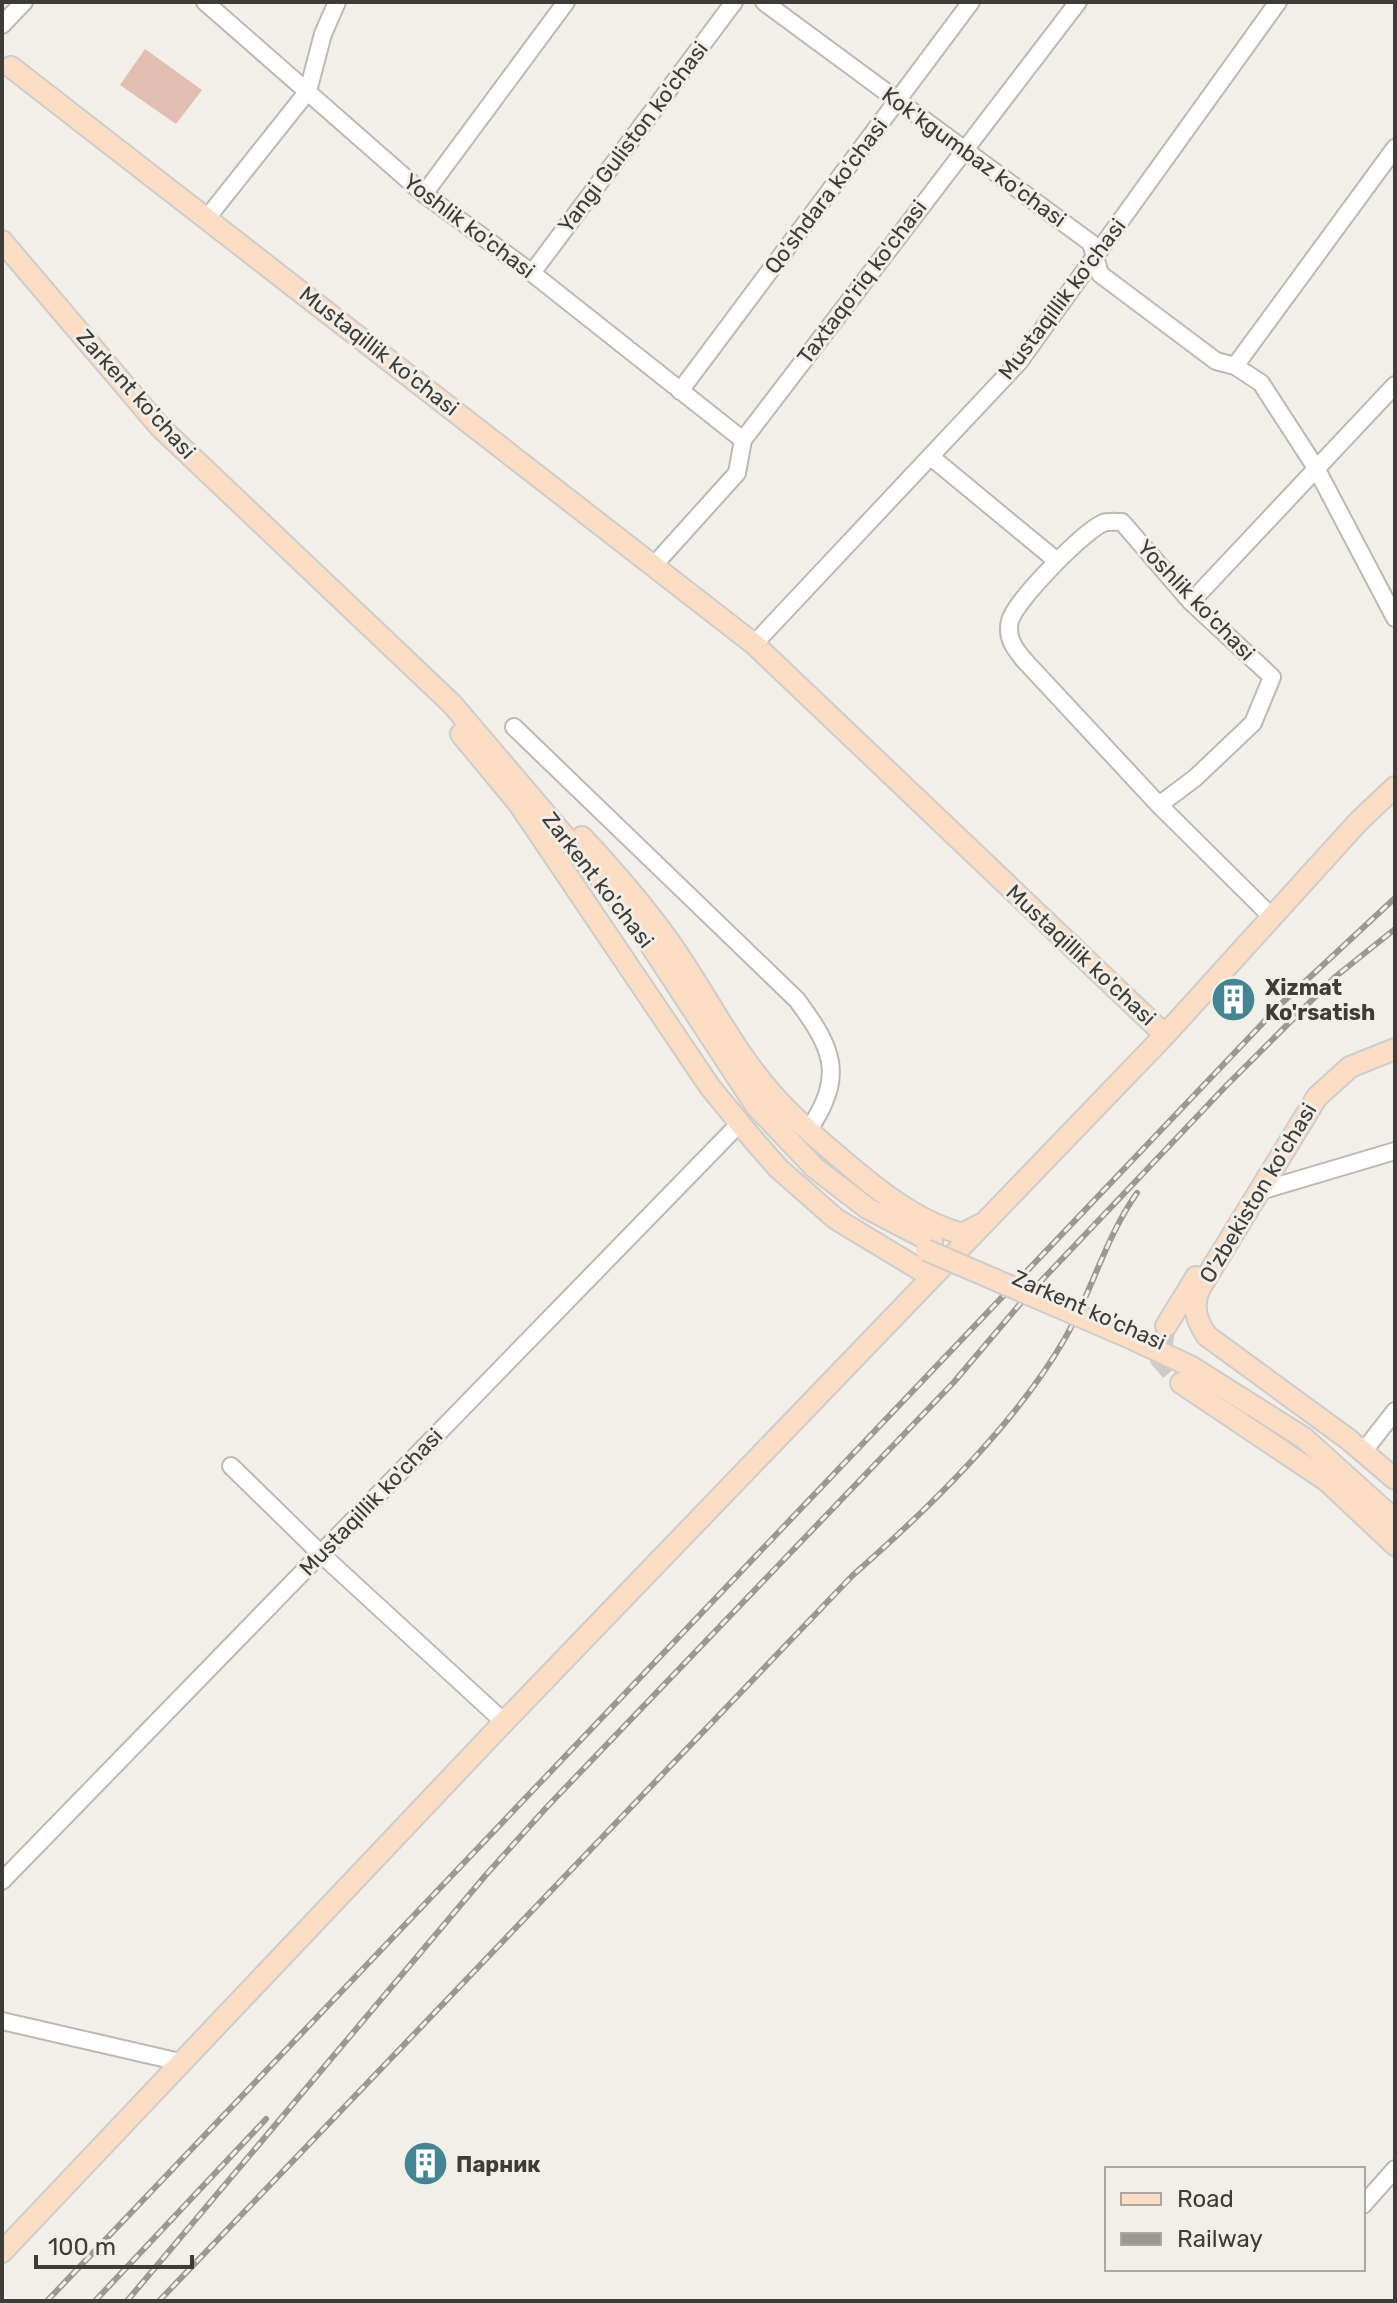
<svg xmlns="http://www.w3.org/2000/svg" width="1397" height="2303" font-family="Rubik,sans-serif">
<style>
.pitch{fill:#e2bdb2}
.lines{fill:none;stroke-linecap:round;stroke-linejoin:round}
.major-tunnel{stroke:#cecbc5;stroke-width:20;stroke-dasharray:20 10;stroke-linecap:butt}
.minor-casing{stroke:#bcb9b2;stroke-width:20}
.major-casing{stroke:#cdcccc;stroke-width:24}
.minor{stroke:#fff;stroke-width:16}
.major{stroke:#fbddc3;stroke-width:20}
.rail-casing{stroke:#9b9893;stroke-width:6}
.rail{stroke:#f2efe8;stroke-width:3;stroke-dasharray:9;stroke-linecap:butt}
.major-bridge-casing{stroke:#cdcccc;stroke-width:24;stroke-linecap:butt}
.major-bridge{stroke:#fbddc3;stroke-width:20}
.labels{text-anchor:middle;dominant-baseline:central;stroke-width:6;stroke-linejoin:round;paint-order:stroke}
.street-label{font-size:22px;fill:#3e3c39;stroke:#f2efe8}
.poi-label{font-size:22px;font-weight:bold;fill:#3e3c39;stroke:#f2efe8;text-anchor:start}
</style>
<rect width="100%" height="100%" fill="#f2efe8"/>
<path class="pitch" d="M145,49l57,41 -26,34 -56,-39z"/>
<g class="lines">
<path class="major-tunnel" d="M1166,1326l-6,33 21,24"/>
<defs>
<path id="minor" d="M205,2l219,192 108,79 211,167
M764,2l327,241 9,31 116,87 19,5 26,17 55,85 79,150
M2,25l22,-23
M424,194l142,-192
M207,218l101,-127 15,-57 14,-32
M532,273l202,-271
M1235,366l160,-218
M680,391l291,-389
M931,457l126,104
M1122,522l69,80 81,75 -19,46 -58,55 -36,27 -135,-145c-10,-12 -18,-23 -14,-39 5,-20 73,-89 93,-98 5,-2 13,-1 19,-1z
M655,564l82,-91 6,-33 335,-438
M1191,602l204,-217
M754,644l265,-282 259,-360
M514,727l283,273c37,50 48,76 11,131
M1159,805l112,111
M1257,1192l138,-41
M1363,1452l32,-41
M231,1466l90,88 183,168
M2,1881l738,-758
M2,2021l178,41
M1363,2205l32,-36"/>
<path id="major" d="M11,67l743,577 411,391
M2,241l158,186 292,277 177,208 127,194 59,62 52,40 65,34
M461,734l58,70 191,283 41,50 27,31 58,51 96,58
M582,837c32,34 62,69 89,107 35,50 62,106 102,151 26,29 55,53 85,78 31,26 65,50 104,61l19,-10
M1395,1049l-45,18 -33,30 -117,191c-9,17 -3,34 7,48l141,103 47,40
M1166,1326l30,-49
M1128,1337l62,29 114,72 91,82
M1181,1383l146,98 68,64
M2,2252l502,-530 661,-687 194,-214 36,-34"/>
</defs>
<use href="#minor" class="minor-casing"/>
<use href="#major" class="major-casing"/>
<use href="#minor" class="minor"/>
<use href="#major" class="major"/>
<defs>
<path id="rail" d="M47,2301l1234,-1297 114,-106
M95,2301l171,-182
M127,2301l358,-425 61,-68 408,-426 71,-84 200,-211 110,-110 60,-48
M159,2301l694,-726c72,-63 163,-152 211,-235 28,-48 41,-102 73,-147"/>
</defs>
<use href="#rail" class="rail-casing"/>
<use href="#rail" class="rail"/>
<defs>
<path id="major-bridge" d="M926,1250l202,87"/>
</defs>
<use href="#major-bridge" class="major-bridge-casing"/>
<use href="#major-bridge" class="major-bridge"/>
</g>
<defs>
<symbol id="building-disc" viewBox="-11 -11 22 22"><circle r="9.5" fill="#428594" stroke="#f2efe8"/><path d="M-4-6H4V6H1V3H-1V6H-4ZM-2.5-4.3h1.7v1.8h-1.7ZM.8-4.3h1.7v1.8H.8ZM-2.5-1h1.7V.8h-1.7ZM.8-1h1.7V.8H.8Z" fill="#fff"/></symbol>
</defs>
<g fill-rule="evenodd">
<use href="#building-disc" x="1208" y="974" width="51" height="51"/>
<use href="#building-disc" x="400" y="2138" width="51" height="51"/>
</g>
<g class="labels">
<g class="street-label">
<text transform="translate(633 137) rotate(-53)">Yangi Guliston ko'chasi</text>
<text transform="translate(974 157) rotate(36)">Kok'kgumbaz ko'chasi</text>
<text transform="translate(826 196) rotate(-53)">Qo'shdara ko'chasi</text>
<text transform="translate(469 226) rotate(37)">Yoshlik ko'chasi</text>
<text transform="translate(862 282) rotate(-53)">Taxtaqo'riq ko'chasi</text>
<text transform="translate(1062 299) rotate(-53)">Mustaqillik ko'chasi</text>
<text transform="translate(379 351) rotate(38)">Mustaqillik ko'chasi</text>
<text transform="translate(136 394) rotate(48)">Zarkent ko'chasi</text>
<text transform="translate(1196 600) rotate(46)">Yoshlik ko'chasi</text>
<text transform="translate(598 880) rotate(52)">Zarkent ko'chasi</text>
<text transform="translate(1081 955) rotate(43)">Mustaqillik ko'chasi</text>
<text transform="translate(1258 1193) rotate(-59)">O'zbekiston ko'chasi</text>
<text transform="translate(1089 1310) rotate(24)">Zarkent ko'chasi</text>
<text transform="translate(371 1502) rotate(-46)">Mustaqillik ko'chasi</text>
</g>
<g class="poi-label">
<text x="1265" y="987">Xizmat<tspan x="1265" dy="25">Ko'rsatish</tspan></text>
<text x="456" y="2164">Парник</text>
</g>
</g>
<rect width="1397" height="2303" fill="none" stroke="#3e3c39" stroke-width="8"/>
<rect x="1105" y="2167" width="260" height="104" fill="#f2efe8" stroke="#aaa7a2" stroke-width="2"/>
<rect x="1121" y="2193" width="40" height="12" fill="#fbddc3" stroke="#aaa7a2" stroke-width="2"/>
<text x="1177" y="2207" font-size="24" fill="#3e3c39">Road</text>
<rect x="1121" y="2233" width="40" height="12" fill="#9b9893" stroke="#aaa7a2" stroke-width="2"/>
<text x="1177" y="2247" font-size="24" fill="#3e3c39">Railway</text>
<path d="M36 2255v12h156v-12" fill="none" stroke="#3e3c39" stroke-width="4"/>
<text x="48" y="2255" font-size="24" fill="#3e3c39" stroke="#f2efe8" stroke-width="6" paint-order="stroke">100 m</text>
</svg>
